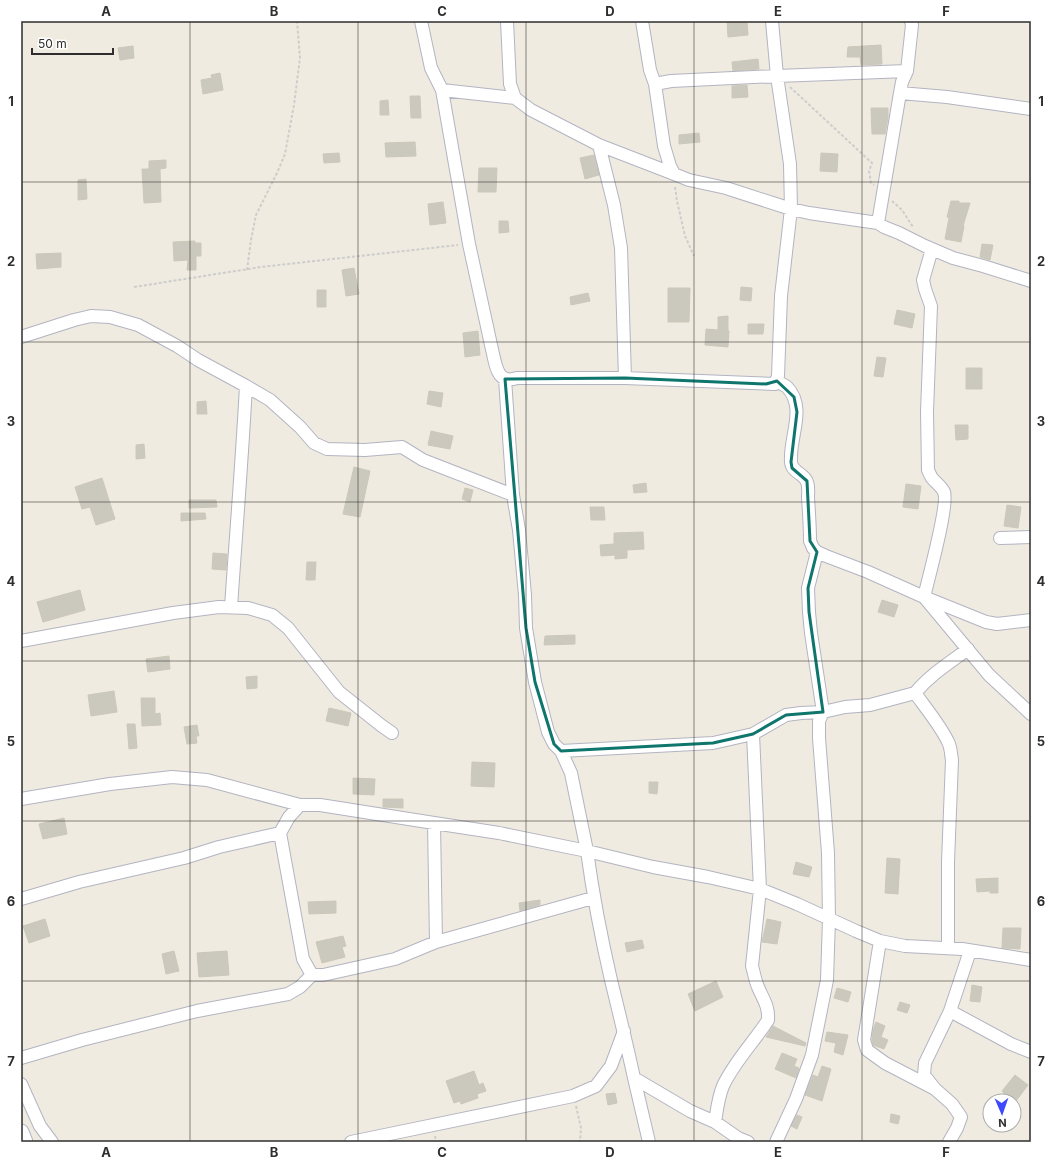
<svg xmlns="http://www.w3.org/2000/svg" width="1052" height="1163" font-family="Inter,sans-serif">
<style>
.building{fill:#cbc9be;stroke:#ccc8b8}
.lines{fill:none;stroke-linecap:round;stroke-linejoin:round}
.minor-casing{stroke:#b3b4c2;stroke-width:14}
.tertiary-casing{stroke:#b3b4c2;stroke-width:17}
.path{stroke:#cdcdcd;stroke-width:2;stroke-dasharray:3 2;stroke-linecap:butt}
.minor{stroke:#fff;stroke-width:12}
.tertiary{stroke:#fff;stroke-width:15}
.marked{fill:none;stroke:#0f766e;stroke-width:3;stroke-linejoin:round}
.grid{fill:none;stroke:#2e2e2e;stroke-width:1;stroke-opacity:0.55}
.neatline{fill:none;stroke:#2e2e2e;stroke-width:1.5}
.grid-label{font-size:13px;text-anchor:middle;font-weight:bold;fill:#2e2e2e}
</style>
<rect width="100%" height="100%" fill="#f0ebe0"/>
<path class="building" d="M727,21h20l1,14 -20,2z
M881,45l1,19 -21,1 -1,-8h-13l1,-10z
M133,46l1,12 -14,2 -2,-12z
M758,59l1,10 -26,2 -1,-9z
M220,73l3,17 -20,4 -2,-14 11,-2 -1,-3z
M747,85l1,12 -16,1v-12z
M410,96h10l1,22h-10z
M388,100l1,15h-9v-14z
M871,108h17v9l-3,17h-13z
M699,133l1,9 -21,2v-9z
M415,142l1,14 -30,1 -1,-14z
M339,153l1,9 -16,1 -1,-9z
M821,153l17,1 -1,18 -17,-1z
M594,155l5,20 -14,4 -5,-21z
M166,160v8l-6,1 1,33 -17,1 -2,-34h7v-8z
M479,168h18l-1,24h-18z
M86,179l1,20 -9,1v-20z
M951,201h8v2h11l-7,23h1l-3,16 -16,-3 4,-21 -2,-1z
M443,202l3,21 -16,2 -2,-21z
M499,221h9l1,11 -10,1z
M195,241v2h6v13h-5v14h-9l1,-10 -14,1 -1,-19z
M982,244l11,1 -3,15 -10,-3z
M61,253v14l-24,2 -1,-15z
M354,268l5,26 -13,2 -4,-26z
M741,287l11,1 -1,13 -11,-1z
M668,288h22l-1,34h-21z
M317,290h9v17h-9z
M588,293l2,8 -19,4 -1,-8z
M897,310l18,4 -3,14 -18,-4z
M728,316v15h1l-1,16 -23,-2 1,-16 12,1v-13z
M748,324h16l-1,10h-15z
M478,331l2,24 -15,2 -2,-24z
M877,357l9,1 -3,19 -9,-1z
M966,368h16v21h-16z
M429,391l14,2 -2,14 -14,-3z
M206,401l1,13h-10v-12z
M955,425h13v14l-12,1z
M431,431l22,5 -3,13 -22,-4z
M144,444l1,14 -9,1v-14z
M354,467l16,4 -10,46 -17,-3z
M102,478l13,41 -19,6 -6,-18 -8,2 -7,-22z
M646,483l1,9 -13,1 -1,-8z
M906,484l15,2 -3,23 -15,-2z
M465,488l8,2 -3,12 -8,-3z
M189,500h27l1,7 -28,1z
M1007,505l14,2 -3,21 -14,-2z
M590,507h14l1,13h-14z
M181,513h24l1,6 -25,2z
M643,532l1,17 -17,1v8l-12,1v-4l-14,1 -1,-11 14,-1v-11z
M213,553l14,1 -1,16 -14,-1z
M307,562h9l-1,18h-9z
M80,590l5,20 -42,12 -6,-20z
M882,600l16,5 -4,12 -16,-5z
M575,635v9l-31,1 1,-9z
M169,656l1,13 -22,3 -2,-13z
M257,676v12l-10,1 -1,-12z
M114,691l3,21 -26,4 -3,-21z
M141,698h14v16l5,-1 1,12 -19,1z
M329,708l22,5 -3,13 -22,-5z
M127,724h8l2,24 -8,1z
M197,725l2,11h-3l1,7 -10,1 -3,-17z
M472,762l23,1 -1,24 -23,-1z
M353,778l22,1 -1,16 -21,-1z
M649,782h9l-1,12 -8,-1z
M383,799h20v9l-20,-1z
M64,818l3,16 -24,5 -4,-15z
M887,858l13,1 -2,35 -13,-1z
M796,862l16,5 -3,10 -16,-3z
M998,878v15h-8v-2l-13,1 -1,-13z
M540,900v5l-20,6 -1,-8z
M336,901v12l-27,1 -1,-12z
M45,919l5,17 -21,7 -6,-17z
M767,919l14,3 -4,22 -15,-2z
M1003,928h18l-1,21 -18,-1z
M343,936l3,10 -4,1 3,10 -23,6 -6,-21z
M642,940l2,8 -17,4 -2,-9z
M174,951l5,20 -13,3 -4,-20z
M227,951l2,24 -30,2 -2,-24z
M716,981l7,16 -28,14 -7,-17z
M972,985l10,2 -2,15 -10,-1z
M837,988l14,4 -3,10 -14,-4z
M900,1002l10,3 -3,8 -10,-3z
M876,1022l9,4 -4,11 7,3 -4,9 -11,-4 -1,-5 1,-10z
M773,1026l33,17 -1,3 -39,-9z
M827,1032l21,3 -5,20 -9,-3 2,-9 -11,-2z
M782,1053l15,6 -3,7 5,2 -3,10 -21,-9z
M822,1066l9,3 -9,32 -17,-6 8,-20 5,2z
M474,1071l5,14 4,-2 3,8 -9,3 1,4 -17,6 -1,-3 -6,2 -8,-22z
M1015,1075l13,10 -12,16h-13l1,-8 -2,-2z
M615,1093l2,10 -9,2 -2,-11z
M891,1114l9,2 -2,8 -8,-2z
M797,1115l5,2 -5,12 -6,-3z"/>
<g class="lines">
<defs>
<path id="minor" d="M421,21l10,47 11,22 73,8
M507,21l3,63 5,14 16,12 68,35 75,29
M642,21l8,49 5,14 16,-3 106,-5 130,-5
M911,21l1,4 -5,46 -5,11 -2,11 47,4 84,12
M655,84l9,62 6,20 4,8 15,6 37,8 65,21 18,4 69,10
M442,90l27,154 24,110c2,8 4,24 14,25 3,1 7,0 10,-1h108l150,6 3,-8 3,-80 10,-87 -1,-45 -13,-88 -5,-55
M900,93l-22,130 6,4 15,6 26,13 28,12 30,8 48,15
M599,145l15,60 7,43 4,130
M932,249l-9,31 2,9 6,17 -4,106 1,58c1,2 2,5 4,8 4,5 9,8 12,14 5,12 -16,88 -20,105l65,78 42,39
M21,337l53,-17 17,-4 19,1 28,8 39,21 21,14 48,26 24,14 30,27 14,16 13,6 38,1 37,-3 21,13 90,35
M505,379l8,116 6,35 6,65 1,33 9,54 13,50 6,12 7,7 10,22 16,78 66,16 55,10 52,12 37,15 59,27 24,10 25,5 57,3 69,11
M777,381c3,2 7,4 10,6 20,21 2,50 4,75 1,11 13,11 16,20 2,5 1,11 1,16 1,14 2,29 2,43l3,7 4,4 9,4 42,16 56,25 62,25 11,2 34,-4
M1000,538l31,-1
M231,607c5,-73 11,-147 15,-221
M21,641l152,-28 46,-6 29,1 24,7 16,13 51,64 43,34 10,7
M561,751l152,-8 40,-9 33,-19 15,-2 22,-1 -12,-79 -2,-21 -1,-24 9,-36
M21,799l89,-15 62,-7 35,3 93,25
M434,823l2,119
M593,898l-157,44 -41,17 -72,16h-11l-9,-16 -23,-126 9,-16 11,-12h20l114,18 65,10 88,18c6,44 14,86 24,129 8,33 16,65 23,98l56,33 25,11 23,16 10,4
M21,899l58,-17 105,-24 35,-11 61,-14
M880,941l-16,99 3,10 18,13 50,26
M948,948v-86l4,-102c-1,-5 -1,-11 -3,-16 -6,-15 -24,-37 -34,-51 15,-18 34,-30 53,-44
M970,951l-20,60 61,33 20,8
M21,1058l61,-18 115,-29 91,-17 12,-7 12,-12
M634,1078l15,64
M21,1084l19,42 12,16
M715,1122c2,-12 3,-24 8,-36 11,-24 31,-44 45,-66 1,-14 -5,-21 -10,-33 -3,-7 -4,-14 -6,-21l8,-77 -7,-155
M351,1142l222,-46 23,-10 15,-20 13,-35
M776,1142l20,-43 16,-44 15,-75 2,-61 -1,-66 -9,-115v-17l4,-9 22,-5 25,-2 45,-12
M949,1142l8,-14 4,-11 -9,-13 -17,-15 -11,-14 1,-12 25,-52"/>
<path id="tertiary" d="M21,1132l4,10"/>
</defs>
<use href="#minor" class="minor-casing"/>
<use href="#tertiary" class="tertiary-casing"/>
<path class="path" d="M790,87l82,76 -3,8 2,12 3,2
M675,187l2,14 8,35 9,20
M892,201l10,9 11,17
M247,270l4,-30 5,-25 21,-42 8,-19 9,-49 6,-47 -3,-37
M134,287l127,-20 197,-22
M576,1106l5,22 -1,14
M435,1136l1,6"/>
<use href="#minor" class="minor"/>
<use href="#tertiary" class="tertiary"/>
</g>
<path class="marked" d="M625,378l141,6 11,-3 17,16 3,15 -6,50 1,6 15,13 3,60 7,11 -9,36 1,24 14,100 -37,3 -33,19 -40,9 -152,8 -7,-7 -19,-62 -9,-54 -21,-249z"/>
<path class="grid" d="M190,21v1121M358,21v1121M526,21v1121M694,21v1121M862,21v1121M21,182h1010M21,342h1010M21,502h1010M21,661h1010M21,821h1010M21,981h1010"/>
<rect width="1052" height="1163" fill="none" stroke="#ffffff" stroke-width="44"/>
<g transform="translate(1002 1113) rotate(178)"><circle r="19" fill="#ffffff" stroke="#ababab"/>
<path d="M0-3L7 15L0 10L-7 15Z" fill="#3e49ff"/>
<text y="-6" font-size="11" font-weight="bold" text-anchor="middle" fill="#2e2e2e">N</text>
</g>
<path d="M32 48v6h81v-6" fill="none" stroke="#2e2e2e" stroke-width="2"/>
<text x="38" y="48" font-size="12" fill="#2e2e2e" stroke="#ffffff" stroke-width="3" paint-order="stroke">50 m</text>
<rect x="22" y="22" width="1008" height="1119" class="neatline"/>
<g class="grid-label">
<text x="106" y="16">A</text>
<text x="274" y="16">B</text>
<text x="442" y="16">C</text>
<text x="610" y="16">D</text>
<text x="778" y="16">E</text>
<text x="946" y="16">F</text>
<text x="11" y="106">1</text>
<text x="1041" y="106">1</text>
<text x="11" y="266">2</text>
<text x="1041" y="266">2</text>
<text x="11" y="426">3</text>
<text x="1041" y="426">3</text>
<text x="11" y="586">4</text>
<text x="1041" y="586">4</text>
<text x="11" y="746">5</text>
<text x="1041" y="746">5</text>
<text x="11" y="906">6</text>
<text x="1041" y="906">6</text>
<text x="11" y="1066">7</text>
<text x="1041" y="1066">7</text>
<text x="106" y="1157">A</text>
<text x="274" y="1157">B</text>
<text x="442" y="1157">C</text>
<text x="610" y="1157">D</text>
<text x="778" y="1157">E</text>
<text x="946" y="1157">F</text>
</g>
</svg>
